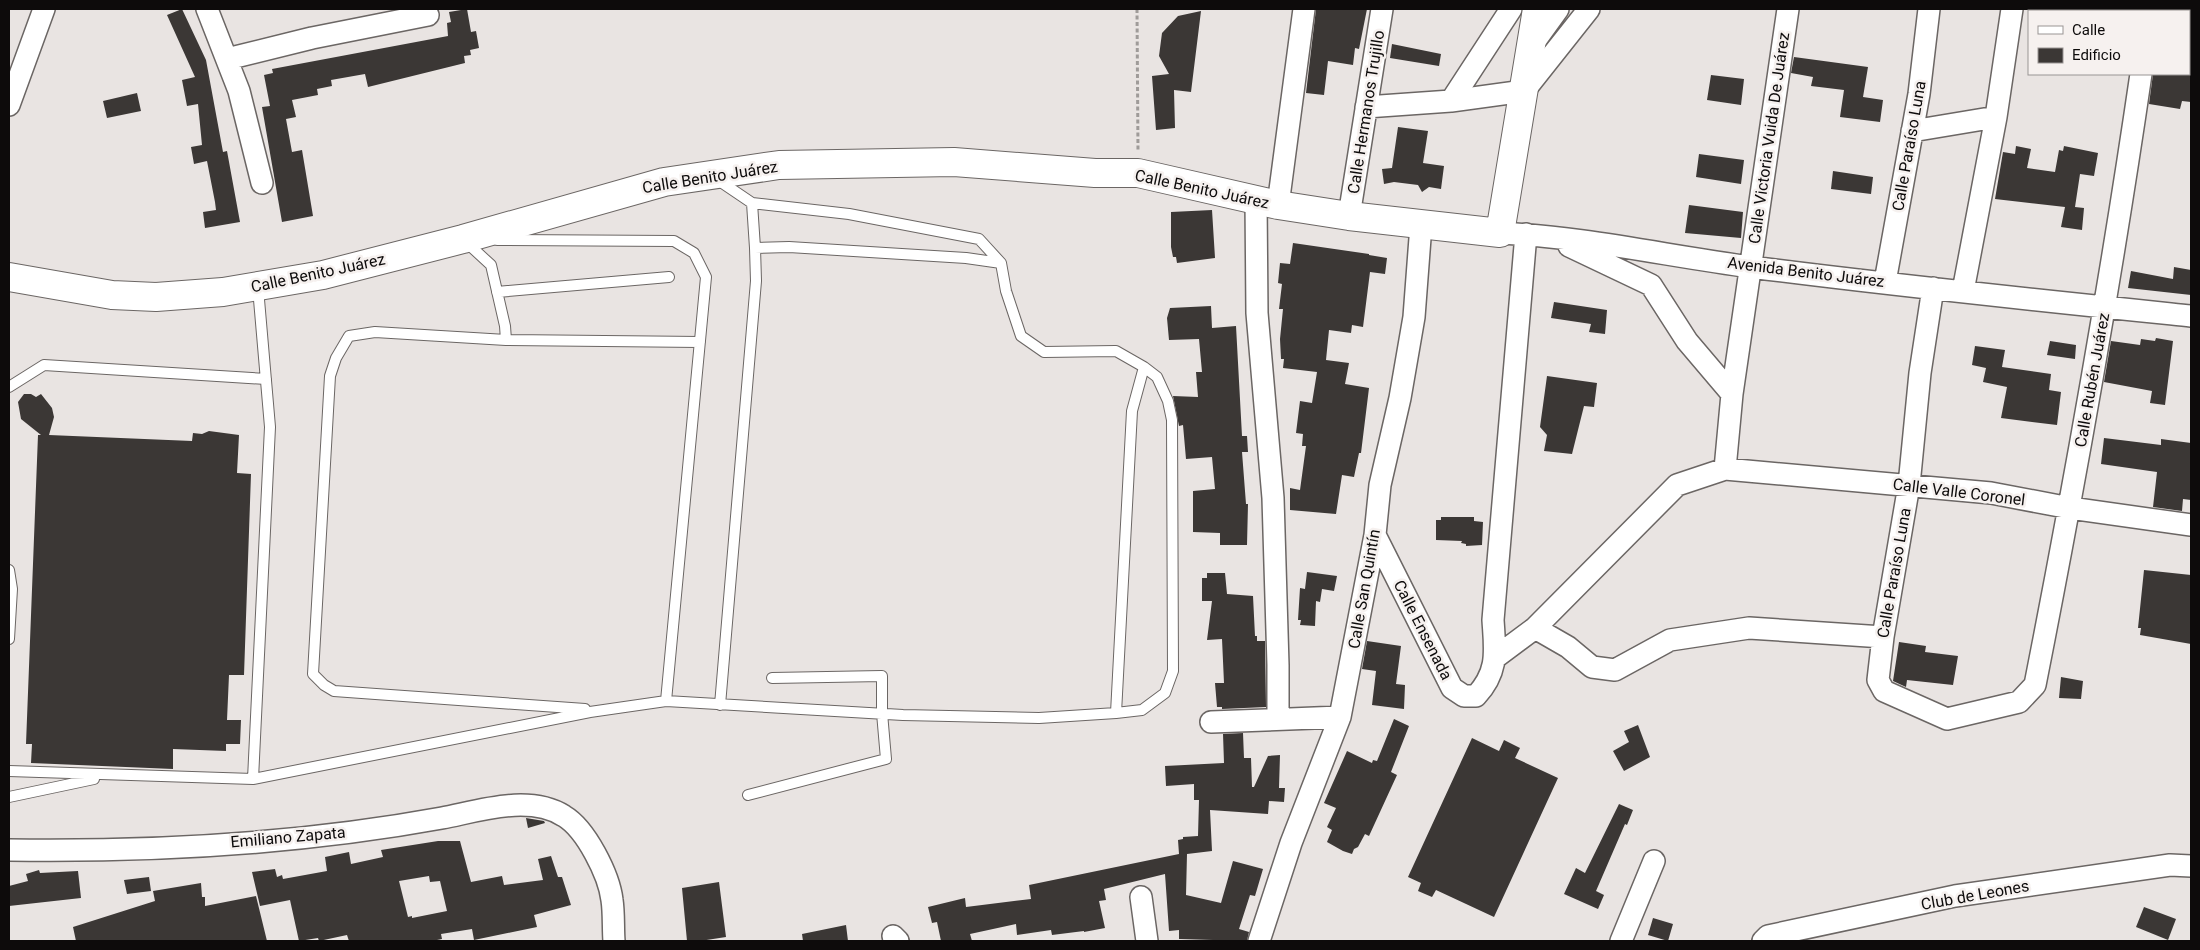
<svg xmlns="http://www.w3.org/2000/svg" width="2200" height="950" font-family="Roboto,sans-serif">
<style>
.building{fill:#3b3735;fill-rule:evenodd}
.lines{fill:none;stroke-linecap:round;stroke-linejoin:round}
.lane-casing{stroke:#6b6664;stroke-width:12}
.street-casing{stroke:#6b6664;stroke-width:24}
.secondary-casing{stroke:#6b6664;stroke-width:30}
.path{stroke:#9f9b99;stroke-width:3;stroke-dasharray:4 2.5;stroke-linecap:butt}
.lane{stroke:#fff;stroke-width:10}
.street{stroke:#fff;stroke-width:21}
.secondary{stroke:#fff;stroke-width:28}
.labels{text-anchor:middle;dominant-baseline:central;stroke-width:5;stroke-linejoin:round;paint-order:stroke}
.street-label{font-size:16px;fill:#0d0b0b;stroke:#f6f1ef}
</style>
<rect width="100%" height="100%" fill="#e9e4e2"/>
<path class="building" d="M182,9l24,51 17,92 4,-1 13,71 -35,6 -2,-16 13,-2 -1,-8 -8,-41 -13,3 -3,-17 11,-2 -4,-41 -11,2 -5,-26 13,-3 -28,-62z
M467,9l4,23 5,-1 3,17 -9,2 1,5 -7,1 1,7 -97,24 -3,-13 -34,6 1,6 -15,3 1,6 -26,5 4,17 -10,2 6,33 10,-2 11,66 -31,6 -20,-115 8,-1 -6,-31 9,-2 -1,-4 176,-33 -1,-13 4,-1 -2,-10z
M1316,9h51l-8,40 -4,-1 -2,17 -25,-4 -4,34 -18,-2z
M1201,11l-10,81 -17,-2 1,38 -19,2 -4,-54 17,-2 -10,-18 3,-23 16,-17z
M1392,44l49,10 -2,12 -49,-8z
M1794,57l74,10 -5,30 20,3 -3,22 -40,-5 4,-27 -33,-4 2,-9 -22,-4z
M2153,74h38v28l-9,-1 -2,8 -31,-5z
M1711,75l33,4 -3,26 -34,-5z
M137,93l4,18 -34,7 -4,-17z
M1398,127l30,4 -5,32 21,3 -3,23 -12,-2 -7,5 -4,-7 -24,-3 -10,2 -2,-15 10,-1z
M2016,146l15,3 -4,19 28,4 4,-22 4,1 1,-5 34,7 -4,23 -14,-2 -5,33 9,1 -2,22 -21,-3 4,-20 -70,-8 8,-47 12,2z
M1699,154l45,6 -3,24 -45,-7z
M1833,171l40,6 -2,17 -40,-5z
M1689,205l54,7 -2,26 -56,-5z
M1212,210l3,48 -38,5 -1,-6h-3l-2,-10v-35z
M1293,243l76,11v1l18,3 -2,16 -15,-2 -7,55 -11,-2 -1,8 -22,-3 -3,30 23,3 -4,21 24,4 -8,65h-2l-5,24 -12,-2 -6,39 -46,-4v-22l10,2 6,-44h-4l1,-12 -7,-1 4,-32 12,2 5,-31 -34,-4 1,-9h-3l-1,-20 3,-30h-4l3,-25 -4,-1 2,-20 10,1z
M2174,267l17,3v25l-63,-7 3,-17 42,8z
M1554,302l53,8 -2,24 -16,-2 2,-8 -40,-6z
M1211,306l1,22 24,-2 6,110h5l1,16h-6l4,52h2l-1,41h-27v-12l-27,-1v-41l22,-2 -3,-32 -26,2 -3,-34 -4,1 -6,-30 25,1 -2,-25h6l-3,-33 -30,1 -2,-22 3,-10z
M2156,338l17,3 -8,64 -15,-2 2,-12 -48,-9 7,-41 29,4 1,-6 14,2z
M2050,341l26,4 -1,14 -28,-4z
M1975,346l30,4 -3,17 49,7 -2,16 12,2 -4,33 -56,-7 6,-31 -24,-5 3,-14 -14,-3z
M1547,376l50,7 -3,24 -10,-1 -12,48 -28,-3 3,-16 -7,-8z
M24,394h7l5,3 5,-3 11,14 2,9 -5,18 143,6 1,-8 9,1 7,-3 30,4 -2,38 14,1 -7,201h-15l-2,45h14l-1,24h-14v7l-53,-2v20l-142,-6 1,-19h-6l12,-309h3l-20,-16 -3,-17z
M2104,438l57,7v-6l30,4v57l-8,-1 -1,12 -29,-4 4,-35 -56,-8z
M1441,517h33v4l9,1 -1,23 -16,1v-2l-5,-1 1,-2 -26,-1v-20h5z
M2144,570l47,5v69l-51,-9 1,-7h-3z
M1307,572l30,4 -3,15 -12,-2 -2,13 -4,-1 -1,25 -15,-1 1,-5h-3l2,-32 5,1z
M1207,573h18l2,21 26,2 2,40h2v5h8l1,66 -44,2v-2h-5l-2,-24h9l-2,-44 -15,1 5,-39h-10v-23h5z
M1367,641l34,5 -5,38 9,1 -1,24 -32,-4 4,-34 -14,-2z
M1899,642l27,4 -1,6 33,4 -5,29 -46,-5 -1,7 -13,-6z
M2061,677l22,4 -2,18 -22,-1z
M1394,719l15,7 -18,46 6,3 -28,61 -4,-2 -7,13 -4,2 -2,5 -9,-3 -16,-9 5,-12 -5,-3 9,-19 -12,-5 23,-52 25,12 1,-3 4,1z
M1638,725l12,32 -26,14 -11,-20 16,-9 -5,-11z
M1243,733l1,25h7l1,29h2l14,-31 12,-1 -1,33h6l-1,14 -15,-1 -1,13 -58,-4 2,41 -25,3 -1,41 35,8 12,-42 30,8 -8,27 -5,-1 -11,34 10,3 -2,9 -68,-2v-9l-10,1 -4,-57 -61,15 2,11 -7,1 6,27 -21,4v-1l-32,4 -1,-5 -34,5 -1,-11 -46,10 2,7h-31l-4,-19 -5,1 -4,-16 37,-9 1,9 65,-8 -2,-14 150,-31 -1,-14 5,-1v-2l15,-1 1,-36h-5v-16l-28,2 -1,-20 59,-3 -1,-29z
M1472,738l27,13 5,-11 16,8 -5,10 43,20 -64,139 -58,-27 -4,7 -14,-6 3,-8 -13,-6z
M1619,804l14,6 -6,15 -2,-1 -29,67 8,4 -6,14 -34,-15 12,-26 9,5z
M526,818l18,3 1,2 -17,5z
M438,841h22l11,41 31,-6 2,9 39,-5 -5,-21 13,-3 7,21h4l9,28 -37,10 3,12 -63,13 -2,-11 -31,5 1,5 -10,2h-83l-2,-6 -28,6 -1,-3 -19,3 -9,-41 -30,6 -8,-34 23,-3 2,8 5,-2 1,4 44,-8 -2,-14 24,-5 2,12 32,-7 -2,-7zM429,876l1,6 10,-1 7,30 -35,7v-2l-4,1 -9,-36z
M39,870l1,3 38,-2 3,27 -72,8v-20l19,-5 -2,-7z
M149,877l2,14 -24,3 -3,-14z
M719,882l7,55 -26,4h-13l-5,-53z
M201,883l1,14h3v9l51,-10 11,45h-191l-3,-14 82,-26 -2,-10z
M2144,907l32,12 -8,21 -32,-13z
M1653,918l20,6 -5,17 -20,-6z
M846,925l2,16h-45l-1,-7z"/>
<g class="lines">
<defs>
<path id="lane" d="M752,203l3,45
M497,240l177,1 20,12 12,24 -40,424
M466,242l25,23 14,61 1,14 -131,-8 -26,4 -13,22 -6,18 -17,298 11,11 10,6 251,18
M497,292l172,-15
M506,340l194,2
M9,387l35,-22 222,14
M9,570l3,19 -3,50
M720,705l36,-424 -1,-33 34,-1 177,11 35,5
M1116,713l16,-302 12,-44
M9,771l244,8 17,-352 -12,-139
M253,779l337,-67 76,-11 237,14 136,3 77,-5 26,-3 23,-17 8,-22 -1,-251 -4,-19 -11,-24 -13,-10 -28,-16 -72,1 -23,-16 -15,-45 -5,-28 -22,-24 -130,-25 -97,-11 -34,-23
M748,795l138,-36 -4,-46v-37l-110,2
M9,797l85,-18"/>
<path id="street" d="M207,9l32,82 23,92
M2149,11l1,-2
M1532,45l26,-36
M227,59l85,-21 116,-23
M1451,101l60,-92
M9,105l35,-96
M1366,107l85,-6 73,-10 65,-82
M1912,131l84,-14
M1256,200l1,113 16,185 5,167v54
M1278,205l26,-196
M1349,216l33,-207
M1500,233c84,4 168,23 251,34 146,19 294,34 440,49
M1569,246l82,39 36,56 45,53
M1885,282l34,-188 10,-85
M1933,288l-13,85 -11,112 -26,152 -5,43 6,11 63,28 72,-17 16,-17c40,-203 76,-406 106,-611
M1963,291l33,-174 16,-108
M1725,469l7,-75 56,-385
M1375,535l77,153 12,8h12c23,-25 19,-45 17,-76l33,-386
M1535,628l33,19 24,20 23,3 55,-30 79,-12 134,9
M1496,657l39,-29 142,-143 48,-16 266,24 79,15 121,17
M1211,722l129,-5
M9,850c144,2 291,-6 433,-32 37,-7 87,-24 122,-2 22,13 45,59 48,84 2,13 1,28 2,41
M1141,897l6,44
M893,936l5,5
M1259,941l32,-98 49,-126 35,-182 5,-50 20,-87 14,-81 7,-92
M1621,941l33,-80
M1763,941l5,-5 187,-40 215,-31 21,1"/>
<path id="secondary" d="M9,277l103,18 44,2 67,-5 100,-17 140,-36 201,-57 115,-17 175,-3 141,11h43l140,32 71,11 151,17 37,-224"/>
</defs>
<use href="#lane" class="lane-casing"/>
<use href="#street" class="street-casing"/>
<use href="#secondary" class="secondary-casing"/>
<path class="path" d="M1137,9l1,143"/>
<use href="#lane" class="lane"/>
<use href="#street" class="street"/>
<use href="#secondary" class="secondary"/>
</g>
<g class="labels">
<g class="street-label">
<text transform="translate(1366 112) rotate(-81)">Calle Hermanos Trujillo</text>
<text transform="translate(1769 138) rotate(-82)">Calle Victoria Vuida De Juárez</text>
<text transform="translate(1909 146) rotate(-80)">Calle Paraíso Luna</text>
<text transform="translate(710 177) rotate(-9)">Calle Benito Juárez</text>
<text transform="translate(1202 189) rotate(12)">Calle Benito Juárez</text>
<text transform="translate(1806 272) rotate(7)">Avenida Benito Juárez</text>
<text transform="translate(318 273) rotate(-12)">Calle Benito Juárez</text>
<text transform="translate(2092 380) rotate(-80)">Calle Rubén Juárez</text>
<text transform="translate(1959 492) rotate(7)">Calle Valle Coronel</text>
<text transform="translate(1894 573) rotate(-80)">Calle Paraíso Luna</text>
<text transform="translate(1364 589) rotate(-80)">Calle San Quintín</text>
<text transform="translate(1423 630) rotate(63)">Calle Ensenada</text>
<text transform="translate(288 837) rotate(-5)">Emiliano Zapata</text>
<text transform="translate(1975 895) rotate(-10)">Club de Leones</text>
</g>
</g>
<rect width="2200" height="950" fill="none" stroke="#0d0b0b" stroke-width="20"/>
<rect x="2028" y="10" width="162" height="65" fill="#f6f1ef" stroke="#999594"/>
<rect x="2038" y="26" width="25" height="8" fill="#ffffff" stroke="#999594"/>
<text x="2072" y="35" font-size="15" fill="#0d0b0b">Calle</text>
<rect x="2038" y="48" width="25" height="15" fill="#3b3735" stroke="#999594"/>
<text x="2072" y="60" font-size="15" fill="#0d0b0b">Edificio</text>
</svg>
